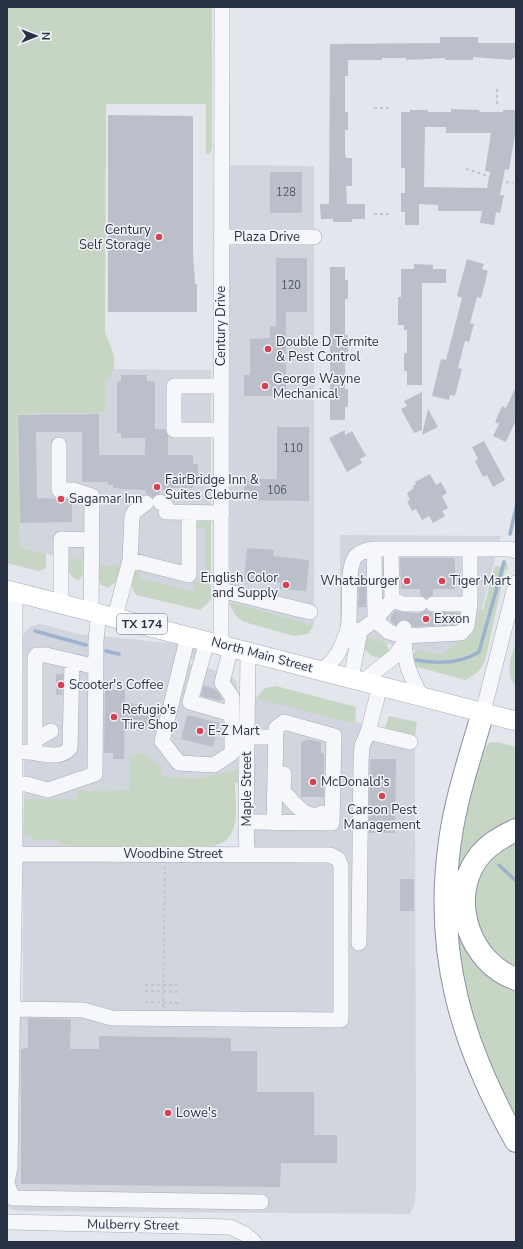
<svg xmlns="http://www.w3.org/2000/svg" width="523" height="1249" font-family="'Nunito Sans',sans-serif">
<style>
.built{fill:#d1d5de}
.green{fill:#c7d6c4}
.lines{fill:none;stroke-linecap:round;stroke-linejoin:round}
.stream{stroke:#9cb2cd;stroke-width:3.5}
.building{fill:#babfca;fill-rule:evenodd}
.minor-tunnel{stroke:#bec2cb;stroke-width:15;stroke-dasharray:15 8;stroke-linecap:butt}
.minor-casing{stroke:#a7acb7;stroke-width:16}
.major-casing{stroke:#a1aab8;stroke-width:20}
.highway-casing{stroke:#8992a3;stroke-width:24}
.path{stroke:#c1c4cb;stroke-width:2;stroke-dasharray:3 3;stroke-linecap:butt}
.minor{stroke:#f6f7fa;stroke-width:15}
.major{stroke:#fff;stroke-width:19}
.highway{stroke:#fff;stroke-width:22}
.poi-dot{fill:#d64252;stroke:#f3f5f9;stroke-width:1.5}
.labels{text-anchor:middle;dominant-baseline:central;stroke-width:3;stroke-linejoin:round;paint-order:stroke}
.number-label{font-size:11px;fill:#4d5566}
.shield{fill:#f3f5f9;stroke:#666c7b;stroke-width:1}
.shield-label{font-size:12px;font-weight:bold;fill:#293245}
.poi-label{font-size:13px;fill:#293245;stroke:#f3f5f9;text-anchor:start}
.street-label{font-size:13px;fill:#293245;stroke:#f3f5f9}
</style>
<rect width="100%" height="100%" fill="#e3e6ec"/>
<path class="built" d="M230,165l84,1v459l-84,-23z
M105,369l106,1v228l-191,-51 -3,-133 88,-1z
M340,535l161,1 -26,98 -13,13 -26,9 -96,-25z
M41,624l37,10 133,13 -24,16 41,11 7,5 2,5 1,85 -43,10 -33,-3 -1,-10 -17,-12 -15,1v35l-52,1v8h-53l-1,-164 8,-9z
M255,697l99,27 1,-2 60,16 1,446 -1,19 -5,11 -390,-3 -13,-3v-205h16v-168l8,1 3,4h22l10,6 187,1z"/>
<path class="green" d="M7,7h205v142l-3,5h-3v-50h-100l-1,229c6,13 18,38 0,47v33l-88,1 3,133 26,7v13l-3,3 -5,1 -31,-8z
M202,520l9,3v77l-11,10 -64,-15c-7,-9 -5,-20 2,-26l2,2 -1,7 54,14 3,-10h9v-54h-7l-3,-3z
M71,557l11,4 1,12 -4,8c-10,-4 -15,-15 -8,-24z
M507,562l1,9 -3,-1 -20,91c-4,9 -11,15 -20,19l-51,-14 -2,-10 3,-5 5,-1 20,5 30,-21 6,-24h7l12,-44 7,1z
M119,564l2,2 -5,16 -8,6 -7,-3 -2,-6 1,-13z
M233,600l1,3 80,22 -6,9 -14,2 -50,-14 -8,-6 -7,-12z
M368,637l19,6 2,9 -5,5c-10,2 -17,-2 -21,-12l2,-5z
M516,642v44c-12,-12 -5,-29 0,-44z
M276,686l80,21 -1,17 -99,-26 9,-10z
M389,716l28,6 -2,16 -31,-8z
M497,742l19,5v73l-38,29 -6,98 44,38v139l-35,-72 -23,-95 -4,-58 10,-87 20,-65 5,-4z
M144,754l17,12 1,10 33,3 43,-10v14h-3c0,22 8,59 -23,63h-146l-10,-6h-22l-3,-4 -8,-1 1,-36h53v-8l52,-1v-35z
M516,835v136l-32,-28 -11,-37 7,-36 18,-23z"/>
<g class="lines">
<path class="stream" d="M510,534l6,-26
M35,631l51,14
M106,651l13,3
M416,660c22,4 44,4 63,-8l25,-90
M499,865l17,16"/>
</g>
<path class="building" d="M440,37h38v6h38v15h-4v2l-39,-3v3h-28v-2l-39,2v-2h-24v2h-34v16h-3v36h3v18h-3v23l1,5h6v28h-6l1,18h18v15h-13v3h-19v-3h-12l-1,-15h9l1,-160 110,-1z
M451,109l29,1 -1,2h24v-2h13v18l-7,42 -4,-1 -5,26h4l-4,18 -4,-1 -2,13 -14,-2 2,-12h-44v-6l-19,-1v21h-14v-13h-4v-19h4v-25h-4v-56h9v-2h18v2h23zM425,127h21v6h45l-6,38 5,1 -3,16 -63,-1z
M108,115l85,1v136l2,32h2v28h-89z
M270,172h32v41h-32z
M276,258h31v54h-21v84h-42v-21h6v-36l20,-1v-12h6z
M467,259l17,5 -2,5 6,2 -7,27 -4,-1 -7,26 4,1 -5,18 -4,-1 -7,27 4,1 -7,27 -5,-1 -1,5 -17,-4 9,-37 5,1 16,-62 -5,-2z
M414,264l19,1v4h13v14h-24v102h-15v-14h-3v-18h3v-23h-3v-5h-6v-28h3v-28h13z
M330,267h15v13h3v19h-3v36h3v18h-3v36h3v18h-3v13h-15z
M121,375h26v6h8v48h10l3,7v19h25v9h5v21h-5v3h-26v2h-7v3l-7,4 -7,-3 -1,-4 -26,-1v-1h-6v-3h-5v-3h-26v-50h-46l1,66 35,1v23l-52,1 -2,-108 81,-1v41h46v-17h-24v-5h-4v-52h4z
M516,386v34l-10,22 -13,-6 6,-12 -4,-2 7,-16 4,2z
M422,392v38l-8,3 -13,-24 6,-3 -3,-5z
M428,409l10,18 -16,8z
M277,427h32v74l-65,-1v-21h33z
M345,430v5l7,-4 14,25 -6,3 2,4 -15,9 -18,-34z
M484,441l21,39 -12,7 -6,-12 -4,2 -8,-16 3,-2 -6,-12z
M430,474l6,11 5,-3 6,11 -5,3 6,12 -6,3 3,5 -12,7 -4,-7 -7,4 -6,-11 -4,2 -5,-10 3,-1 -3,-7 7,-5 -1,-2 3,-2 -1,-2z
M247,548l27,2 -1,6 36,4 -3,31 -26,-2v-6l-36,-4z
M400,558h55v31h-22v6l-7,3 -6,-3v-6h-19z
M359,585h7v22h-8z
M426,610l7,3h27l-2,9 -1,2 -44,3 -4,-7 -5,-1 -5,1 -3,5 -5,-3v-6l4,-5 9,2h16z
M56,674h7l-1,21h-6z
M204,685l11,4 7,9 -1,3 -20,-5z
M105,690h20v12l35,8 -5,21 -30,-8 -1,36h-11v-6h-9z
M187,715l32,8 -6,24 -32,-8z
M305,739l16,3v11h3v44h-23v-56h4z
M370,759h26l-1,74h-26z
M400,879h14v32h-14z
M28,1018l43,1 -1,30h29v-13l132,2v13h26v41h57v43h23v28h-56l-1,24 -259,-3v-135l7,-1z"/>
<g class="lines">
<path class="minor-tunnel" d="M404,611v17
M448,611v17"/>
<defs>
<path id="minor" d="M221,237h93
M221,386h-47v44h47
M59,445v45h15l18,6 -1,115
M160,502l6,4v6l56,1
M374,549l1,71 14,12 15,4 57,-3 6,-7 3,-22
M391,549l1,51
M130,560l59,15v-63
M221,590l89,22
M61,603v-64l30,1
M420,604h-16l-12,-4 -17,20 -15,11 -12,-2c4,-18 -3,-61 8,-73 5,-5 11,-6 18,-7h135l7,2
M433,604h37v-55
M115,617l15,-57 2,-43 2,-5 12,-9
M404,628c0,33 2,39 17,68
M188,636l-26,105 17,22 35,2 18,-12v-21
M207,641l-17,61 42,12v18h10
M221,644l1,-637
M231,647l-9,36 10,14v17
M320,671c17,-10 22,-25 28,-42
M351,679l9,-48
M363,681l32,-25 8,-11
M380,686l-12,46 42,10
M483,712l33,-129
M247,737h29
M35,740l16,-9
M26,752c15,0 33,9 44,-4l2,-87
M35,752v-94l2,-3h9l50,12
M284,774l-1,17c11,11 23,31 39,22
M15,784h11l22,6 47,-16 1,-134 3,-27
M246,822l86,1 2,-87 -50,-14 -8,6 -2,95
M247,854l-1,-32 2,-171
M359,943l2,-182 1,-15 6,-14
M12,1009l71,1 29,8 229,2v-154l-3,-7 -8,-4 -315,-1
M7,1182l3,-14 5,-314v-262
M7,1184l6,14 248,4
M7,1222l223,5 15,7 9,8"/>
<path id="major" d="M7,590l509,131"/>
<path id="highway" d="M483,712c-12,42 -27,85 -33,129 -16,112 11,202 66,300
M516,830c-15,7 -29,15 -39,29 -29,41 -7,104 39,120"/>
</defs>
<use href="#minor" class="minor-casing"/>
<use href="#major" class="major-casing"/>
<use href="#highway" class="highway-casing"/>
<path class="path" d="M497,104v-18
M374,108h17
M466,169l47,15
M374,214h17
M145,985h36
M145,991l36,1
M145,1002l36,1
M163,1007l2,-140"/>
<use href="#minor" class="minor"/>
<use href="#major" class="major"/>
<use href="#highway" class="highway"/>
</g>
<g class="poi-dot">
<circle cx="159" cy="237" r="4"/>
<circle cx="268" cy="349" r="4"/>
<circle cx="265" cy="386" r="4"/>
<circle cx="157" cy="487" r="4"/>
<circle cx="61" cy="499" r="4"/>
<circle cx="407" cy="581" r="4"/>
<circle cx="442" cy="581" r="4"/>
<circle cx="286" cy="585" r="4"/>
<circle cx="426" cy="619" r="4"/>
<circle cx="61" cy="685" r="4"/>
<circle cx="114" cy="717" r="4"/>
<circle cx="200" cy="731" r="4"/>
<circle cx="313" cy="782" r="4"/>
<circle cx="382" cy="796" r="4"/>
<circle cx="168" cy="1113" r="4"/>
</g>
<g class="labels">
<g class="number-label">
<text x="286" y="192">128</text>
<text x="291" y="285">120</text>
<text x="293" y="448">110</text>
<text x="277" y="490">106</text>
</g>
<rect class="shield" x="117" y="614" width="50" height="20" rx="3"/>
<g class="shield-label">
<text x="142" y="624">TX 174</text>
</g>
<g class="poi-label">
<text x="151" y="230" text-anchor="end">Century<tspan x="151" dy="15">Self Storage</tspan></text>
<text x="276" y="342">Double D Termite<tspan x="276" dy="15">&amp; Pest Control</tspan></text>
<text x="273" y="379">George Wayne<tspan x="273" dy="15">Mechanical</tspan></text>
<text x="165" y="480">FairBridge Inn &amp;<tspan x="165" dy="15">Suites Cleburne</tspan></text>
<text x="69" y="499">Sagamar Inn</text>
<text x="278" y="578" text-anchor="end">English Color<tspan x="278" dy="15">and Supply</tspan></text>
<text x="399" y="581" text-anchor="end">Whataburger</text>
<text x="450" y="581">Tiger Mart</text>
<text x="434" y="619">Exxon</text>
<text x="69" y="685">Scooter's Coffee</text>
<text x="122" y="710">Refugio's<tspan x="122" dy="15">Tire Shop</tspan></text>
<text x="208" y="731">E-Z Mart</text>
<text x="321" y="782">McDonald's</text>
<text x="382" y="810" text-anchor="middle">Carson Pest<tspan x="382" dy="15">Management</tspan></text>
<text x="176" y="1113">Lowe's</text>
</g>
<g class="street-label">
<text x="267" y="237">Plaza Drive</text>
<text transform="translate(221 326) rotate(-90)">Century Drive</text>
<text transform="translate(262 655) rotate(15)">North Main Street</text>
<text transform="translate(247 789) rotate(-90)">Maple Street</text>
<text x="173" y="854">Woodbine Street</text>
<text transform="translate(133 1225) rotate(1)">Mulberry Street</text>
</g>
</g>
<rect width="523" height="1249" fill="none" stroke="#293245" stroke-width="16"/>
<g transform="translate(36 36) rotate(90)" stroke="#f3f5f9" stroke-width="3" paint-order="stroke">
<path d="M0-3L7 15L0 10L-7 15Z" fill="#293245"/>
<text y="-6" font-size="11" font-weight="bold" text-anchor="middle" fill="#293245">N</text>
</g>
</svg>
